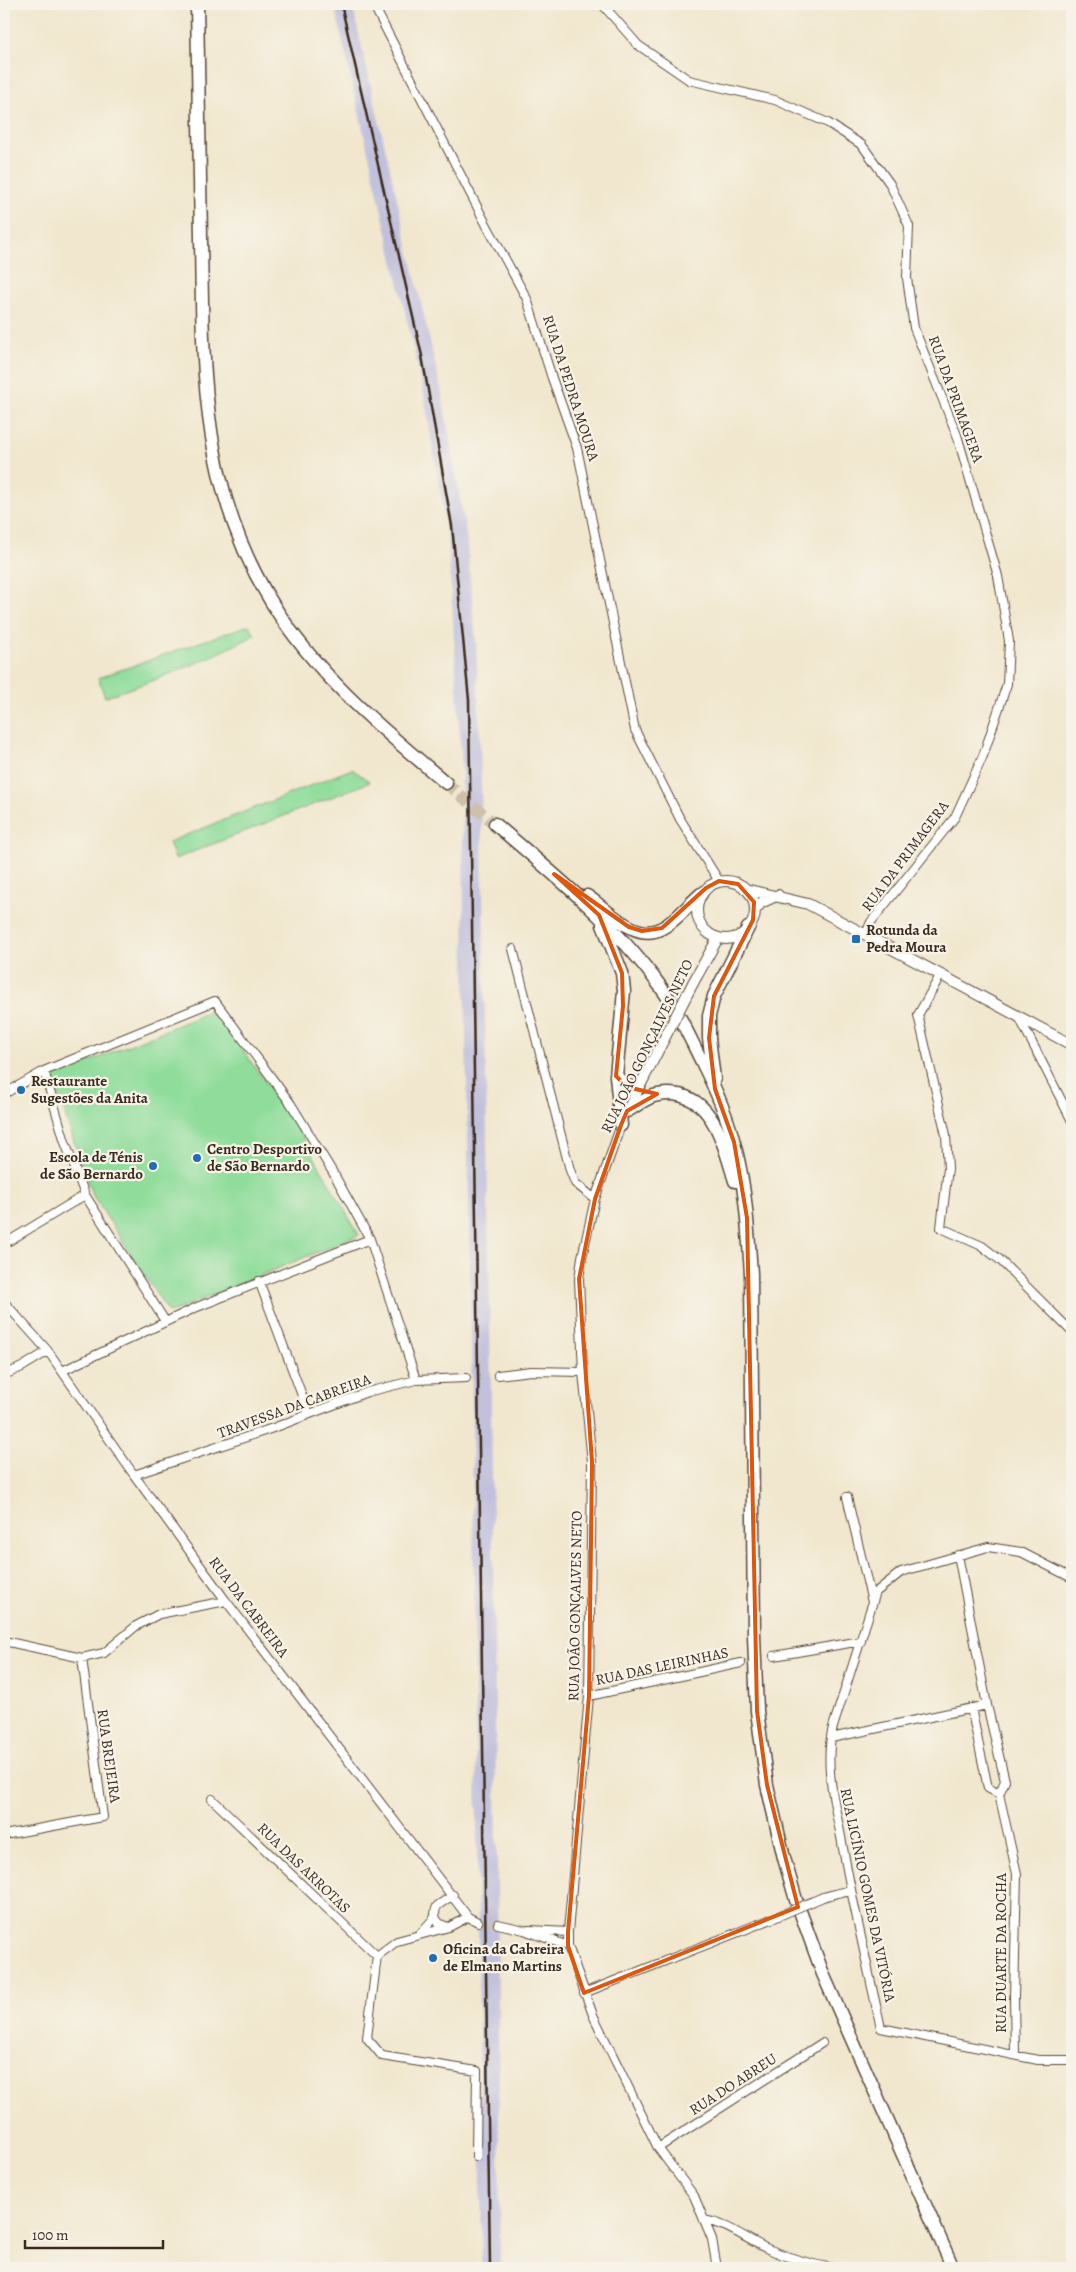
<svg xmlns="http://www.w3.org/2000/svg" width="1076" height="2272" font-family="Alegreya,serif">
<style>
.industrial{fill:#c2c1dc}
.green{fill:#90dd9b;stroke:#66845c}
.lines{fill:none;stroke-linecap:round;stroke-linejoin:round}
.minor-tunnel{stroke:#cdc1ab;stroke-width:8;stroke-dasharray:8 4;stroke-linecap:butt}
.primary-tunnel{stroke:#cdc1ab;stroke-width:12;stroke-dasharray:12 6;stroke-linecap:butt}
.minor-casing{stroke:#564638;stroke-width:10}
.tertiary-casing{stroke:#564638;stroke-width:12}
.primary-casing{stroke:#564638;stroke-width:15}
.minor{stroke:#fff;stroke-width:8}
.tertiary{stroke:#fff;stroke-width:10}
.primary{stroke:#fff;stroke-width:12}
.rail{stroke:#3b2a1e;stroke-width:2.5}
.minor-bridge-casing{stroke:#564638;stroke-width:10;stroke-linecap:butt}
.tertiary-bridge-casing{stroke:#564638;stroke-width:12;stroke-linecap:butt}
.minor-bridge{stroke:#fff;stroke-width:8}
.tertiary-bridge{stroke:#fff;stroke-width:10}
.marked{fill:none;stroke:#df570d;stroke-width:4;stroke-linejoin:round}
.poi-dot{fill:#1f6fb2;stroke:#f7f3e8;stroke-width:2}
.labels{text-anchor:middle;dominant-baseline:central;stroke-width:4.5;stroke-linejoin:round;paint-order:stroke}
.street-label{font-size:15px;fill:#3b2a1e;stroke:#f7f3e8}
.poi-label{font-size:15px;font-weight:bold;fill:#3b2a1e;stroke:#f7f3e8;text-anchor:start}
</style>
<rect width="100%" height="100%" fill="#f7f3e8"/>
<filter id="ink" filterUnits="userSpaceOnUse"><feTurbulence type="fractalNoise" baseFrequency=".02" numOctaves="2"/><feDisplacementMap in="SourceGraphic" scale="10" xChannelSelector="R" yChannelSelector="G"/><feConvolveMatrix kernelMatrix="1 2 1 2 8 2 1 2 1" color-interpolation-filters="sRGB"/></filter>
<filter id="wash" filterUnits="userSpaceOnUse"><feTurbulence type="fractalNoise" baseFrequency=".0096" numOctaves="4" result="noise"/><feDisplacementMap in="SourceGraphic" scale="20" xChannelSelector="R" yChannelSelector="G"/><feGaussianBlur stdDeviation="1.12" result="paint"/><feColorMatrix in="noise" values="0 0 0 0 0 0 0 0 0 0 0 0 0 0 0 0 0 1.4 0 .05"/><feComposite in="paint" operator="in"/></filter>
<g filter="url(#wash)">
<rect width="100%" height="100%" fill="#f1e7ce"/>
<path class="industrial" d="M334,4h18l89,385 25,144 10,109 5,130 9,551 7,538 3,407h-18l-11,-943 -8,-470 -1,-86 -14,-230 -24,-145z"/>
<path class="green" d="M249,625l6,10c-49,26 -98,45 -150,62l-7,-19z
M352,769l18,13 -195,77 -6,-17z
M214,1010l80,112 65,113 -190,78 -77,-119 -40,-117z"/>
</g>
<g filter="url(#ink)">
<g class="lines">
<path class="minor-tunnel" d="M478,1922l20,2"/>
<path class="primary-tunnel" d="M446,783l49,41"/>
<defs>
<path id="minor" d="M373,4l113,220 41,75 25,79 25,70 58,282 45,89 39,62
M602,4l36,41 51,35 86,20 53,23 34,22 28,39 19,42 -2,52 7,50 43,107 41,141 11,65 -2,43 -24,72 -28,61 -84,105 -5,12
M513,949l57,221 5,13 20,16
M941,974l-23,41 28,120 2,33 -7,60 41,18 18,14 72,72
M1019,1017l53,104
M44,1071l21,71 20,53 80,126
M4,1094l40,-23 171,-70 76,103 44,72 35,63 46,141
M621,1125l-26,74 -13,58 -3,22 4,93 9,90 -3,234 -21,236v14l25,69 65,133 36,48 18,43 5,29
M4,1244l81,-49
M259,1281l50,133
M4,1302l44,49 86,124 92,126 242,316 10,5
M62,1371l135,-64 173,-68
M4,1375l18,-8 26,-16
M498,1375l33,-4 52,1
M134,1475l142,-48 91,-35 49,-12 50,-2
M847,1497l25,105
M958,1555l29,150 18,76 -6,13 -11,-6 -17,-80
M1072,1578l-51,-26 -33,-5 -87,25 -25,20 -43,135c-9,37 1,74 8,110 11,64 26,127 40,191l157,32h34
M4,1641l78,17 22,-5 32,-27 23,-12 67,-13
M774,1656l87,-15
M589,1696l152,-33
M831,1738l156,-33
M999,1794l18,80 -3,123 1,58
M212,1799l165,157
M4,1835l99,-18 -21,-159
M453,1895l-16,11c-5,11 0,19 12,21l19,-10
M823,1897l27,-7
M498,1924l26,6 44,16
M449,1927l-52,14 -20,15 -10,82 15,18 95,15 -1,86
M529,1930l39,2
M420,1934l15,-17
M584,1993l190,-75
M658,2148l164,-105
M704,2220c25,4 41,19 64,29 21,9 43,15 64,19"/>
<path id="tertiary" d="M697 910a29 29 0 1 1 58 0a29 29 0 1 1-58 0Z
M745,889l63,15 264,141
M755,910l6,-7 17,-8
M693,983l25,-45
M627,1111l36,-70"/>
<path id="primary" d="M197,4c1,78 3,156 4,234 2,130 -1,249 71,365 44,72 110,126 174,180
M495,824c59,50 119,99 165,162 17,23 29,50 42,76 13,26 25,53 32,81 12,43 14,87 17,131l3,362 3,75 10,74 17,73 12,42 27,74 130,294
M587,896c21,14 49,47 75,32 15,-8 26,-23 39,-34
M603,925l19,48 2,18 -8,85 5,49
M616,1076l11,11h12
M714,1079l-5,-41v-22l5,-20 34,-68
M627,1111c9,-5 21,-15 31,-16 53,-9 65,47 77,86"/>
</defs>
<use href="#minor" class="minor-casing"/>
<use href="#tertiary" class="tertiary-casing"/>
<use href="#primary" class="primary-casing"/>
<use href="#minor" class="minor"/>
<use href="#tertiary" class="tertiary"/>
<use href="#primary" class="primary"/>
<path class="rail" d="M341,4l81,352 30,170 17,174 21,1568"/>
<defs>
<path id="minor-bridge" d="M774,1918l49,-21"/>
<path id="tertiary-bridge" d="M663,1041l30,-58"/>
</defs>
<use href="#minor-bridge" class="minor-bridge-casing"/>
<use href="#tertiary-bridge" class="tertiary-bridge-casing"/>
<use href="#minor-bridge" class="minor-bridge"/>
<use href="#tertiary-bridge" class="tertiary-bridge"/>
</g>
</g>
<path class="marked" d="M554,874l75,53 13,4 20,-3 44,-40 13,-7 19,3 16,18 -1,18 -39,76 -5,42 6,51 19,53 13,76 10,493 10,74 31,122 -214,86 -16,-47v-14l21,-236 3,-234 -13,-183 16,-80 26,-74 6,-14 30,-17 -30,-7 -11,-11 7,-70 -1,-33 -23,-58z"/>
<g class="poi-dot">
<rect x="851" y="934" width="10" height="10" rx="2.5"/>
<circle cx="21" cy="1090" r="5"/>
<circle cx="197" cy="1158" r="5"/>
<circle cx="153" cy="1166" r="5"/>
<circle cx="433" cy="1958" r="5"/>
</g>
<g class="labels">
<g class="street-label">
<text transform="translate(571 388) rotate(72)">RUA DA PEDRA MOURA</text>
<text transform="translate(956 399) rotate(70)">RUA DA PRIMAGERA</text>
<text transform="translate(905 856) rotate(-53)">RUA DA PRIMAGERA</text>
<text transform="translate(647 1046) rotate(-64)">RUA JOÃO GONÇALVES NETO</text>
<text transform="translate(294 1406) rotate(-20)">TRAVESSA DA CABREIRA</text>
<text transform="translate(575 1606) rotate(-89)">RUA JOÃO GONÇALVES NETO</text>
<text transform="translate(249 1607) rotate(53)">RUA DA CABREIRA</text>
<text transform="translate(662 1666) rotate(-12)">RUA DAS LEIRINHAS</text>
<text transform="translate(109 1756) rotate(82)">RUA BREJEIRA</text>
<text transform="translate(304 1868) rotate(44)">RUA DAS ARROTAS</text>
<text transform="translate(868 1895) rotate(78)">RUA LICÍNIO GOMES DA VITÓRIA</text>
<text transform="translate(1001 1953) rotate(-90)">RUA DUARTE DA ROCHA</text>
<text transform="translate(733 2084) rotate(-33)">RUA DO ABREU</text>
</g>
<g class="poi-label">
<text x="866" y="930">Rotunda da<tspan x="866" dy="17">Pedra Moura</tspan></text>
<text x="31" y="1081">Restaurante<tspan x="31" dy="17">Sugestões da Anita</tspan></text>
<text x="207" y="1149">Centro Desportivo<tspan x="207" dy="17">de São Bernardo</tspan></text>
<text x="143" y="1157" text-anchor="end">Escola de Ténis<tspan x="143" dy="17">de São Bernardo</tspan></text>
<text x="443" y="1949">Oficina da Cabreira<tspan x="443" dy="17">de Elmano Martins</tspan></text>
</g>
</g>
<rect width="1076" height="2272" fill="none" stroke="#f7f3e8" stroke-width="20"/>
<path d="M25 2240v8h138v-8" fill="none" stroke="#3b2a1e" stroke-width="2.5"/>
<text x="32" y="2240" font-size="15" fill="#3b2a1e" stroke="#f7f3e8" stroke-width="4" paint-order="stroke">100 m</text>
</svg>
